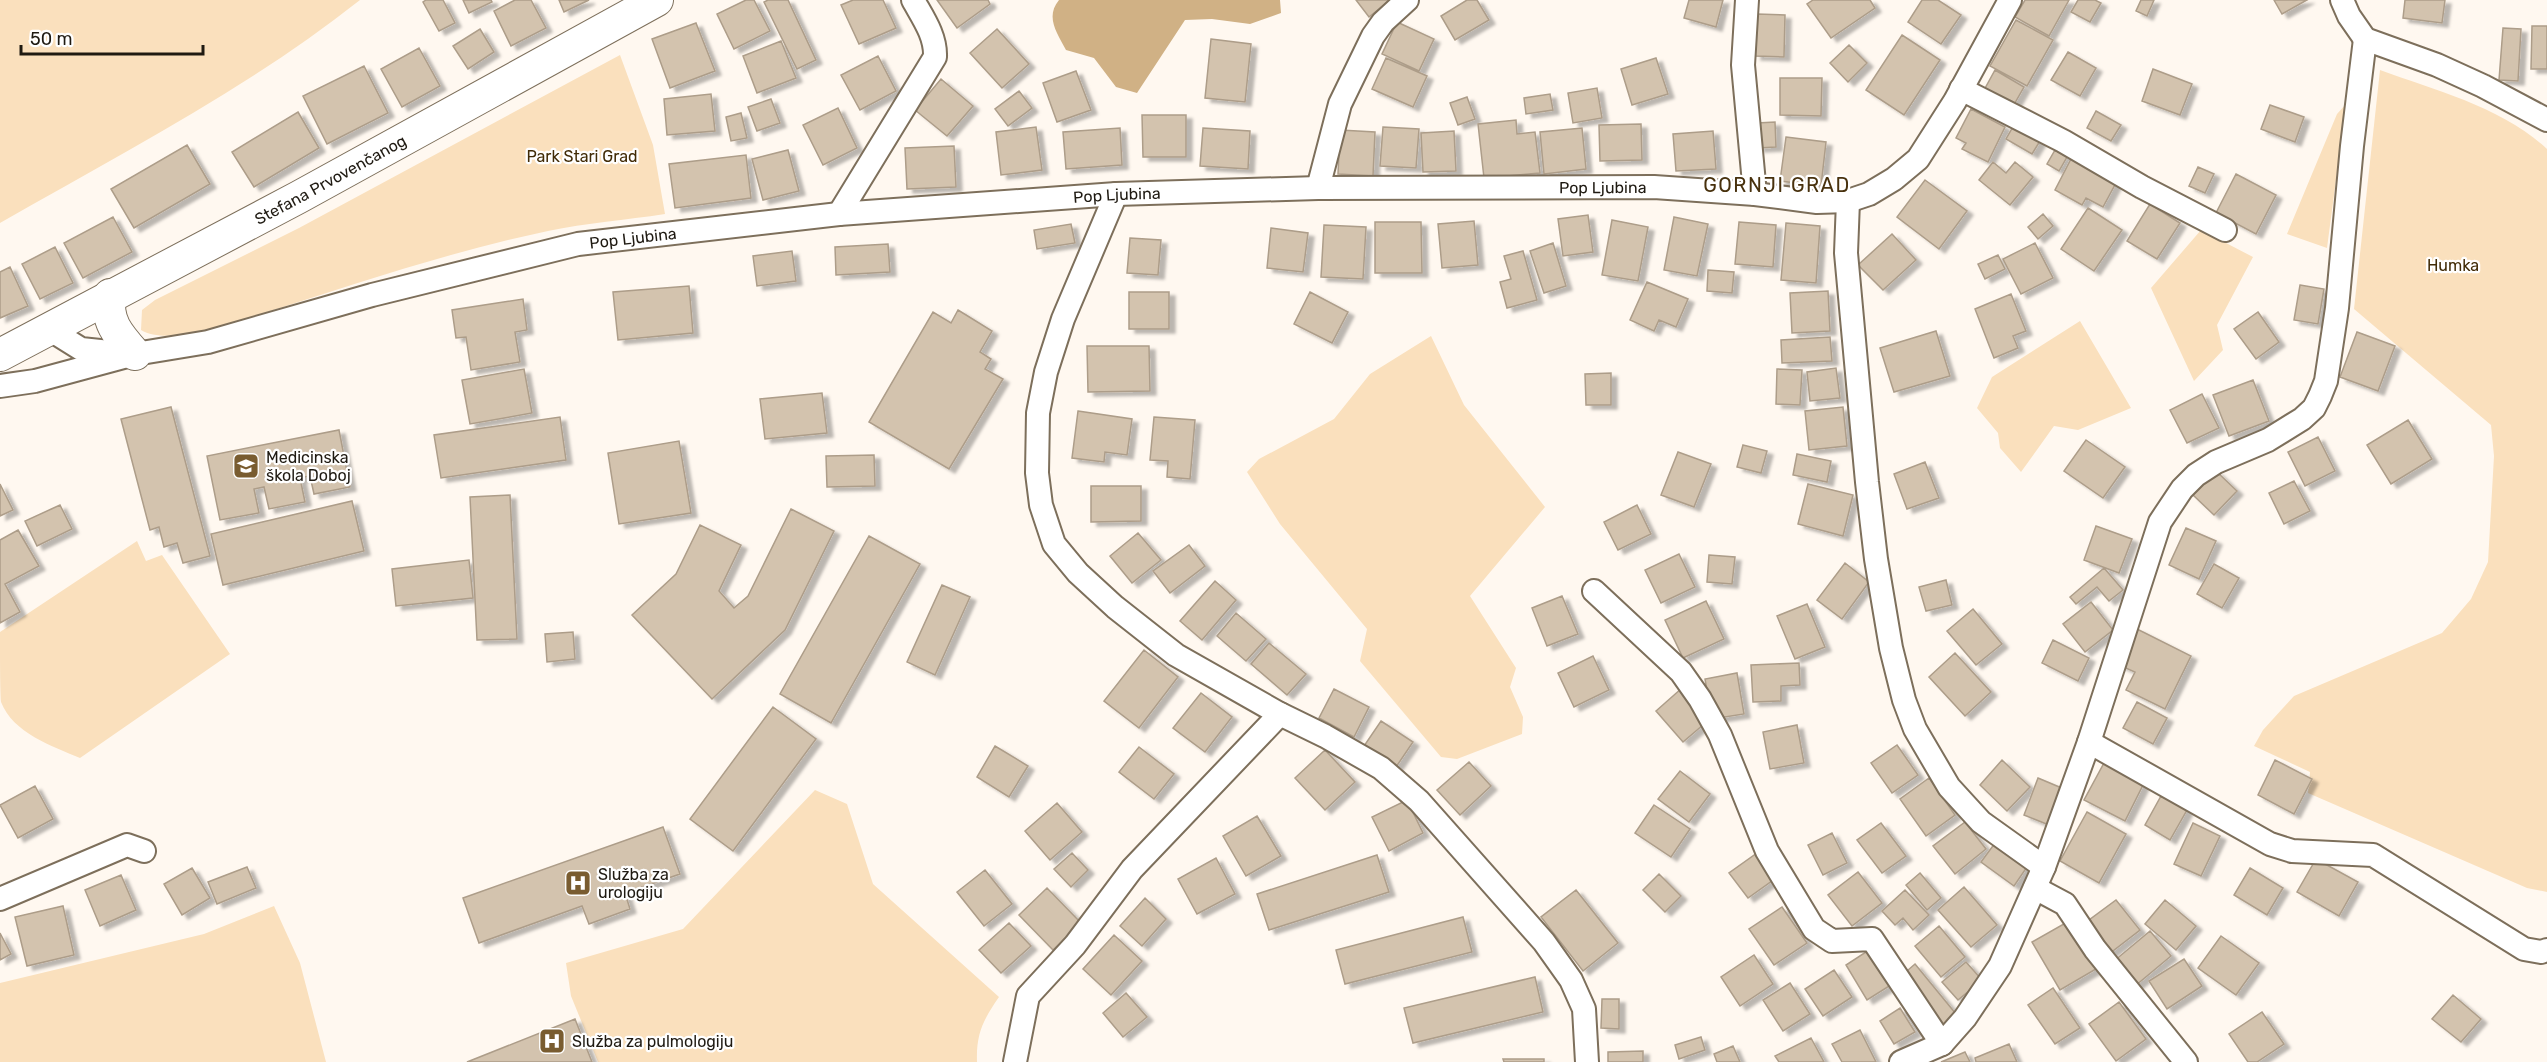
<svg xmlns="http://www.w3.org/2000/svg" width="2547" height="1062" font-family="Rubik,sans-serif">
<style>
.green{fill:#fae0bd}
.forest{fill:#d0b185}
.building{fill:#d3c3ae;stroke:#ad9d89;stroke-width:1.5;filter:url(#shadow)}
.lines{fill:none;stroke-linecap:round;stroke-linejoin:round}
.street-casing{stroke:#7d6f5b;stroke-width:26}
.secondary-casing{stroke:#7d6f5b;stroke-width:34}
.street{stroke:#fff;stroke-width:22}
.secondary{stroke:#fff;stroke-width:32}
.labels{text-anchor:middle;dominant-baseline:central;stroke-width:4.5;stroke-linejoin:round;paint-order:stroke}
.park-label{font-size:16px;fill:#412b06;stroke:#fff}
.street-label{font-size:16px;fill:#1f1a12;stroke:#fff}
.poi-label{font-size:16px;fill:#1f1a12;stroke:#fff;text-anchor:start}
.quarter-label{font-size:20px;letter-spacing:1.5px;fill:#48310d;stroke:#fff}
</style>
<defs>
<filter id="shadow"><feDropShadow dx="6" dy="4" stdDeviation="1.5" flood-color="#0004"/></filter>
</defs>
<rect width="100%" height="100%" fill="#fff8f0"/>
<path class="green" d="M0,0h360c-111,88 -238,153 -360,223z
M620,55l33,90 12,69c-39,6 -79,9 -117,17 -100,21 -196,54 -293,85 -29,9 -87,30 -114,14l1,-20 13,-10 144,-72z
M2380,70c57,21 122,37 167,79v743l-20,-4 -219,-95 2,-21 -56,-26 9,-16 31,-34 148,-63 29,-34 17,-37 6,-106 -3,-31 -137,-116z
M2346,104l-19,144 -40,-14 50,-120z
M2201,230l52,27 -36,68 6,25 -29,31 -43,-93z
M2080,321l51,87 -53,22 -24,-4 -33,46 -21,-24 -2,-15 -21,-25 15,-31z
M1431,336l33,69 81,102 -75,89 46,72 -6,19 13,30 -1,17 -65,25 -16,-2 -81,-96 7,-32 -87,-105 -33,-52 12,-13 75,-40 36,-45z
M137,541l9,20 16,-6 68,99 -150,104c-28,-12 -67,-25 -79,-56 -1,-10 -1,-56 -1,-70z
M815,790l32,14 26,80 126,113c-16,23 -23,37 -22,65h-379l-27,-66 -5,-33 117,-34z
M274,906l26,57 26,99h-326v-79l204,-49z"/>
<path class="forest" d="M1059,0h221l1,13 -31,11 -38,-5 -27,1 -48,73 -21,-6 -22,-29 -28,-8c-9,-17 -21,-33 -7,-50z"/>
<path class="building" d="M426,0h17l12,23 -16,8 -16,-29z
M463,0h28l1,2 -23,11z
M515,0h16l15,28 -35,18 -17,-35z
M559,0h30l-25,12z
M746,0h8l16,31 -36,18 -17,-35z
M768,0h20l28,60 -19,9 -33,-67z
M853,0h30l13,28 -37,16 -18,-39z
M937,0h51l2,4 -33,24z
M1356,0h34l-21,17z
M1467,0h10l12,20 -34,20 -14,-24z
M1689,0h34l-7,27 -32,-9z
M1813,0h57l5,8 -44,30 -24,-34z
M1922,0h16l23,15 -20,29 -33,-22z
M2025,0h44l-20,36 -34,-19z
M2078,0h17l6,3 -11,19 -19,-10z
M2141,0h13l-7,16 -11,-5z
M2274,0h33l-25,14z
M2405,0h40l-3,23 -39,-5z
M1757,14l28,1 -1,42 -29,-1z
M2016,20l37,20 -26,46 -37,-20z
M1397,22l37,17 -15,32 -37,-17z
M696,23l19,48 -45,17 -18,-49z
M2532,26h15v43h-16z
M2503,28l18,1 -3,52 -19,-1z
M480,29l14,23 -26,17 -15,-23z
M997,29l32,35 -27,24 -32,-35z
M1902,35l38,25 -36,55 -38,-25z
M1211,39l40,5 -6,58 -40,-4z
M781,41l15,37 -39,15 -14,-37z
M1849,45l18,18 -19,19 -18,-19z
M419,48l21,38 -38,21 -21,-38z
M2068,52l28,16 -16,28 -29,-16z
M878,56l18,35 -36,19 -19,-35z
M1386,58l41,18 -14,31 -41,-18z
M1656,58l12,36 -36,11 -11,-36z
M364,66l24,47 -61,31 -24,-48z
M2153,69l39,15 -12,31 -38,-14z
M1995,70l29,17 -12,21 -29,-16z
M1076,71l15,39 -34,12 -14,-39z
M1780,78h42l-1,38 -41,-1z
M941,79l32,27 -26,30 -32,-26z
M1597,88l5,30 -29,5 -5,-30z
M1019,91l13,17 -24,18 -13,-17z
M711,94l4,37 -48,4 -3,-36z
M1550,94l3,16 -27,4 -2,-16z
M1467,97l8,22 -17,6 -8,-22z
M771,99l9,24 -23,8 -9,-24z
M2270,105l34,12 -9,25 -34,-13z
M838,108l19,40 -34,17 -20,-40z
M1971,109l34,18 -17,35 -26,-13 4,-6 -10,-5z
M2096,111l25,14 -10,16 -24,-13z
M298,112l21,36 -65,39 -22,-35z
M741,113l6,25 -16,3 -5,-24z
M1142,115h44v42h-43z
M1516,120l1,14 18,-2 5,41 -56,5 -6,-54z
M1775,122l1,25 -18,1 -1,-25z
M1641,124l1,36 -42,1 -1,-36z
M2014,125l26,16 -8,13 -26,-15z
M1036,127l6,43 -41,5 -5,-43z
M1383,127l36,2 -3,39 -36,-2z
M1120,128l2,37 -56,4 -3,-37z
M1203,128l47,3 -2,38 -48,-3z
M1582,128l4,41 -42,5 -4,-42z
M1340,130l35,2 -2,44 -35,-2z
M1454,131l2,40 -33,1 -2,-39z
M1713,131l3,38 -40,2 -3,-37z
M1786,137l40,5 -5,44 -41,-5z
M187,145l23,39 -76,44 -23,-39z
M954,146l2,41 -49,2 -2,-41z
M788,150l11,41 -36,9 -11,-41z
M2055,150l12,7 -8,14 -12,-7z
M746,155l5,43 -76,10 -6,-44z
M2072,157l45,24 -14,26 -17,-9 -4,7 -27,-15z
M1993,162l13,11 9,-11 18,15 -23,28 -31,-25z
M2198,167l16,7 -9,19 -16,-7z
M2236,174l40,21 -20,39 -40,-21z
M1925,180l42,31 -28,38 -42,-32z
M2150,204l30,19 -23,36 -30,-18z
M2088,208l34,22 -28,41 -33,-22z
M2043,214l10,12 -15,13 -10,-12z
M1588,215l5,37 -30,4 -5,-37z
M113,217l19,35 -49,26 -19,-35z
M1674,217l34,7 -11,52 -33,-6z
M1612,220l36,7 -10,54 -36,-6z
M1474,221l4,44 -36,3 -4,-44z
M1375,222h46l1,51h-47z
M1739,222l37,3 -3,42 -38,-3z
M1786,223l34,3 -4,57 -35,-3z
M1071,224l4,19 -38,6 -3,-19z
M1324,225l42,2 -3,52 -42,-2z
M1271,228l37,5 -5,39 -36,-4z
M1892,234l24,26 -33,30 -25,-25z
M1130,238l31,2 -3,35 -31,-2z
M1553,243l13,43 -22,7 -14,-42z
M2035,243l18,35 -32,16 -18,-35z
M888,244l2,28 -54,3 -1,-28z
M55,247l18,36 -33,16 -18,-35z
M792,251l4,30 -39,5 -4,-30z
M1523,251l14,49 -30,8 -7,-26 11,-3 -7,-23z
M1998,255l7,14 -20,10 -7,-15z
M10,267l18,39 -28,12v-46z
M1708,270l26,2 -2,21 -25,-2z
M1647,282l41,17 -12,28 -17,-7 -5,11 -24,-11z
M2300,285l24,4 -6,35 -24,-4z
M689,286l4,47 -75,7 -5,-48z
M1828,291l2,40 -38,2 -2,-40z
M1129,292h40v37h-40z
M1310,292l38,20 -16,31 -38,-19z
M2011,294l15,37 -13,5 5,12 -24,10 -19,-49z
M523,299l4,31 -12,2 5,30 -49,8 -5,-33 -10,1 -4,-28z
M958,310l34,21 -12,21 11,7 -6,10 18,10 -54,90 -80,-47 64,-110 18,11z
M2258,312l21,30 -23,17 -22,-30z
M1936,331l14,45 -56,16 -14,-44z
M2357,332l38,14 -17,45 -38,-14z
M1830,337l2,24 -50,2 -1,-23z
M1087,346h62l1,45 -62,1z
M1836,368l4,30 -30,3 -3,-29z
M524,369l8,44 -62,11 -8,-44z
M1777,369l25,1 -2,35 -24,-1z
M1611,373v32h-25l-1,-31z
M2253,380l16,41 -40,15 -16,-41z
M822,393l5,40 -62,6 -5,-40z
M2202,394l17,34 -32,15 -17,-33z
M171,407l39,149 -27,7 -6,-20 -13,4 -5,-20 -9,3 -29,-111z
M1843,407l4,39 -38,4 -4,-39z
M1078,411l54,8 -5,36 -22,-3 -1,10 -32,-4z
M560,417l6,43 -125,18 -7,-43z
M1154,417l41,3 -5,59 -23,-2 1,-16 -18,-1z
M2408,420l24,39 -41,25 -24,-39z
M339,430l11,57 -36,7 -4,-18 -10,2 5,24 -36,7 -5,-22 -10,2 5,24 -39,7 -13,-64z
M2318,437l17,34 -30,15 -17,-34z
M2086,440l39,27 -22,31 -39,-27z
M679,441l12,72 -72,11 -11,-71z
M1743,445l24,6 -6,22 -24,-6z
M1678,452l33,12 -17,43 -33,-12z
M1797,454l34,7 -4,21 -34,-7z
M874,455l1,31 -48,1 -1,-31z
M1925,462l14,36 -32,11 -13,-35z
M2216,471l21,20 -23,24 -21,-20z
M2294,481l16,30 -26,13 -15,-31z
M0,484l13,26 -13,6z
M1808,484l45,11 -10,41 -45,-12z
M1091,486h50v35l-50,1z
M510,495l7,144 -40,1 -7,-143z
M352,501l12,50 -141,34 -12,-51z
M60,505l12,24 -35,17 -12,-25z
M1637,505l14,29 -33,16 -14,-28z
M791,509l43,22 -49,99 -73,69 -80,-84 44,-41 24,-49 41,20 -22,46 15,17 14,-12z
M2096,526l36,13 -13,34 -35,-13z
M2186,528l30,13 -17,38 -30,-14z
M18,530l21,36 -34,18 15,28 -20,11v-83z
M1138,533l23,27 -29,23 -22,-27z
M869,536l51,28 -89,159 -51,-29z
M1189,545l16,21 -35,27 -17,-22z
M1679,554l16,33 -34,16 -16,-33z
M1709,555l26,2 -3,27 -25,-2z
M469,560l4,38 -77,8 -4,-37z
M1845,563l24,19 -27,37 -25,-19z
M2214,564l25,14 -17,30 -25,-14z
M2104,568l19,22 -14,11 -12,-14 -21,17 -6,-7z
M1946,580l6,25 -26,6 -7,-24z
M1215,581l21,19 -34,40 -22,-19z
M942,585l28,12 -35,78 -28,-13z
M1562,596l16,38 -31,12 -15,-38z
M1706,601l18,38 -41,19 -18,-38z
M2091,602l22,28 -28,22 -22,-28z
M1807,604l18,43 -30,12 -18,-43z
M1973,609l29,35 -26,21 -29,-34z
M1236,613l30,26 -20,22 -29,-25z
M2137,629l54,27 -26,53 -39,-19 9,-18 -16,-7z
M573,632l2,27 -28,3 -2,-28z
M2053,640l36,18 -11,23 -36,-18z
M1269,643l37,31 -19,21 -36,-31z
M1144,650l34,27 -39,51 -35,-27z
M1955,653l36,39 -26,24 -36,-39z
M1593,656l16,34 -35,17 -16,-34z
M1799,663l1,22 -19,1v15l-28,1 -2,-37z
M1737,673l7,41 -32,5 -7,-40z
M1682,688l28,31 -27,23 -27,-31z
M1334,689l35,18 -15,30 -35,-19z
M1201,693l31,24 -27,35 -32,-24z
M2137,702l30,16 -14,26 -30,-16z
M773,707l43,32 -83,112 -43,-32z
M1381,721l32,21 -17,25 -32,-21z
M1797,725l7,38 -34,6 -7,-37z
M1897,745l21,30 -26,18 -21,-30z
M995,746l33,20 -19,31 -32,-20z
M1139,747l35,27 -20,25 -35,-27z
M1325,750l30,32 -30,28 -30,-32z
M2002,760l28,27 -23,24 -27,-26z
M2275,760l37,19 -18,35 -36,-19z
M1469,762l22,24 -31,29 -23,-25z
M2104,763l40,20 -19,38 -41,-21z
M1680,771l30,23 -21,28 -31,-23z
M1929,778l26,37 -29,21 -26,-37z
M2038,778l26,11 -15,36 -25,-10z
M35,786l18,33 -35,19 -18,-33z
M2161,796l26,14 -17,30 -25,-15z
M1407,800l16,33 -34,18 -17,-34z
M1057,803l25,29 -32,28 -25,-29z
M1654,805l36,24 -19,28 -36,-24z
M2087,812l39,22 -27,49 -39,-22z
M1257,816l24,40 -35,20 -23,-40z
M1965,822l21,27 -31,25 -22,-28z
M1881,823l25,33 -24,17 -25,-33z
M2193,823l27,13 -19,40 -27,-12z
M663,827l17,47 -55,19 5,16 -41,15 -7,-18 -103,37 -16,-45z
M1832,833l15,30 -24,12 -15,-30z
M1995,843l32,24 -13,19 -33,-24z
M1072,853l16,17 -17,17 -17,-18z
M1757,853l19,25 -28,20 -19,-25z
M1377,855l12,37 -120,38 -12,-36z
M1216,858l19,36 -38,20 -19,-35z
M2316,859l42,23 -19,34 -42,-24z
M247,867l9,21 -39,16 -9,-22z
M192,868l18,30 -28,17 -18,-31z
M2250,868l33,20 -16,27 -33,-20z
M985,870l27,34 -28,22 -27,-34z
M1858,872l24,31 -30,23 -24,-31z
M1920,873l21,25 -14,12 -21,-25z
M1659,874l22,22 -16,16 -22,-22z
M121,875l15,35 -36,16 -15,-36z
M1964,887l33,38 -26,22 -33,-37z
M1047,888l34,35 -28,27 -34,-35z
M1576,890l42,53 -35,28 -42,-54z
M1905,890l24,25 -16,15 -10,-12 -8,7 -13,-14z
M1145,898l21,21 -24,27 -22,-20z
M2116,900l24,30 -31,24 -24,-31z
M2165,900l31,26 -20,24 -31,-26z
M63,906l11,49 -47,11 -12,-49z
M1782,907l25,36 -33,22 -25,-36z
M1463,917l9,35 -127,32 -9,-34z
M2069,921l27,48 -36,21 -28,-48z
M1009,923l22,23 -30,27 -22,-23z
M1939,926l26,31 -24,20 -26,-31z
M2150,931l21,25 -36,30 -21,-25z
M0,933l11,21 -11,6z
M1114,935l28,26 -31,34 -28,-26z
M2221,936l38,27 -23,32 -38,-27z
M1872,948l22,35 -27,17 -21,-35z
M1754,955l19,29 -33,22 -19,-29z
M2184,959l18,27 -35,23 -18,-28z
M1966,962l16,18 -24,20 -16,-18z
M1915,964l41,50 -15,12 -41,-49z
M1834,970l18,27 -29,19 -18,-27z
M1535,977l8,35 -130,31 -9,-35z
M1790,983l20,31 -27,17 -20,-31z
M2053,988l27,40 -25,16 -27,-39z
M1126,993l21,24 -24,20 -20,-24z
M2453,995l28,24 -20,23 -29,-23z
M1602,999h17v30l-18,-1z
M2119,1002l27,37 -30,22 -27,-37z
M1900,1008l15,24 -21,12 -14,-23z
M2262,1012l22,32 -27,18h-9l-19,-28z
M575,1019l17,43h-125z
M1860,1030l16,32h-34l-10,-18z
M1701,1037l4,13 -26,9 -4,-14z
M1811,1038l13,24h-45l-4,-6z
M2009,1044l8,18h-41l-1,-4z
M1733,1046l7,16h-23l-3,-8z
M1643,1051v11h-35v-10z
M1965,1052l5,10h-29z
M1503,1059h41v3h-40z"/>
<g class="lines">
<defs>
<g id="street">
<path d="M1747,0l-4,65 12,129"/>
<path d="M2342,0l7,16 16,23 72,26 46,21 64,34"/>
<path d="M1961,89l102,52 79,46 83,43"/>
<path d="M1318,188l22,-84 33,-68 10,-14 24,-22"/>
<path d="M1848,201l-2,52 21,229 9,77 15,89 13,52 11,29 34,58 32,35 63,45"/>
<path d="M839,214l96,-157c1,-21 -12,-39 -22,-57"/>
<path d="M49,329l32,20 38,4"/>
<path id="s1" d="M0,386l35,-5 100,-27 73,-12 164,-47 206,-51 261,-30 277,-20 202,-6 336,-1 101,7 62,8 31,-1 21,-7 25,-15 24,-20 37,-58 55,-101"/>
<path d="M1594,591l87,81 19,27 20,36 47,116 47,78 18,12 40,-2 70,105"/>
<path d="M1280,714l45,22 56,32 38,33 125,141 27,38 13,29 3,53"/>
<path d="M2089,742l181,102 22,7 81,4 151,94 17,3 6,-2"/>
<path d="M2035,888l30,16 30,45 91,113"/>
<path d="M0,899l127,-54 17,6"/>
<path d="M1015,1062l13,-66 47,-51 57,-76 148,-155 -104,-59 -61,-48 -37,-34 -24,-29 -13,-39 -4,-32 1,-60 8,-41 17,-53 53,-125"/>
<path d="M1901,1062l41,-18 23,-26 35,-52 44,-99 45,-125 71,-220 22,-33 14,-14 20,-13 52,-22 34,-21 12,-11 6,-12 6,-15 11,-73 15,-162 13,-107"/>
</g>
<g id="secondary">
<path d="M110,295c-5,26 9,41 25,59"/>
<path id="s2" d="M0,355l299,-158 358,-197"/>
</g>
</defs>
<use href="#street" class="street-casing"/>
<use href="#secondary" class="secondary-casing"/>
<use href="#street" class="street"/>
<use href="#secondary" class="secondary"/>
</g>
<defs>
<symbol id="school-square" viewBox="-11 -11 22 22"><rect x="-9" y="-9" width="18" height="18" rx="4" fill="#795c30" stroke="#fff"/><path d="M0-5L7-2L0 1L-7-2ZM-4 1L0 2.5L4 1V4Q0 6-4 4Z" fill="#fff"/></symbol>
<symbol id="hospital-square" viewBox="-11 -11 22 22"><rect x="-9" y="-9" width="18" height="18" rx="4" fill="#795c30" stroke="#fff"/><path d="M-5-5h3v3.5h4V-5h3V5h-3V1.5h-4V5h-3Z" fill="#fff"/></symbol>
</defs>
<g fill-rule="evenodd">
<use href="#school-square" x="231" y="451" width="30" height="30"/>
<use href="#hospital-square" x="563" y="868" width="30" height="30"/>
<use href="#hospital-square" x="537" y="1026" width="30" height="30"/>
</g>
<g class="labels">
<g class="park-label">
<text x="582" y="156">Park Stari Grad</text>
<text x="2453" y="265">Humka</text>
</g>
<g class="street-label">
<text stroke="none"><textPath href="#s2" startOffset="374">Stefana Prvovenčanog</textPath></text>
<text stroke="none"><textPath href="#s1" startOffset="1623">Pop Ljubina</textPath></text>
<text stroke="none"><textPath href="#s1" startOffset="1137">Pop Ljubina</textPath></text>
<text stroke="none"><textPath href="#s1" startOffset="651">Pop Ljubina</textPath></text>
</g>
<g class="poi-label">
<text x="266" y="457">Medicinska<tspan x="266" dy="18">škola Doboj</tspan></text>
<text x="598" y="874">Služba za<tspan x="598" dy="18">urologiju</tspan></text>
<text x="572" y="1041">Služba za pulmologiju</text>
</g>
<g class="quarter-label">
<text x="1777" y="185">GORNJI GRAD</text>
</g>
</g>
<path d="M21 45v9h182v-9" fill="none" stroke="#1f1a12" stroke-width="3"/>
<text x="30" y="45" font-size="18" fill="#1f1a12" stroke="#ffffff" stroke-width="4.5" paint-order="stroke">50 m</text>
</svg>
